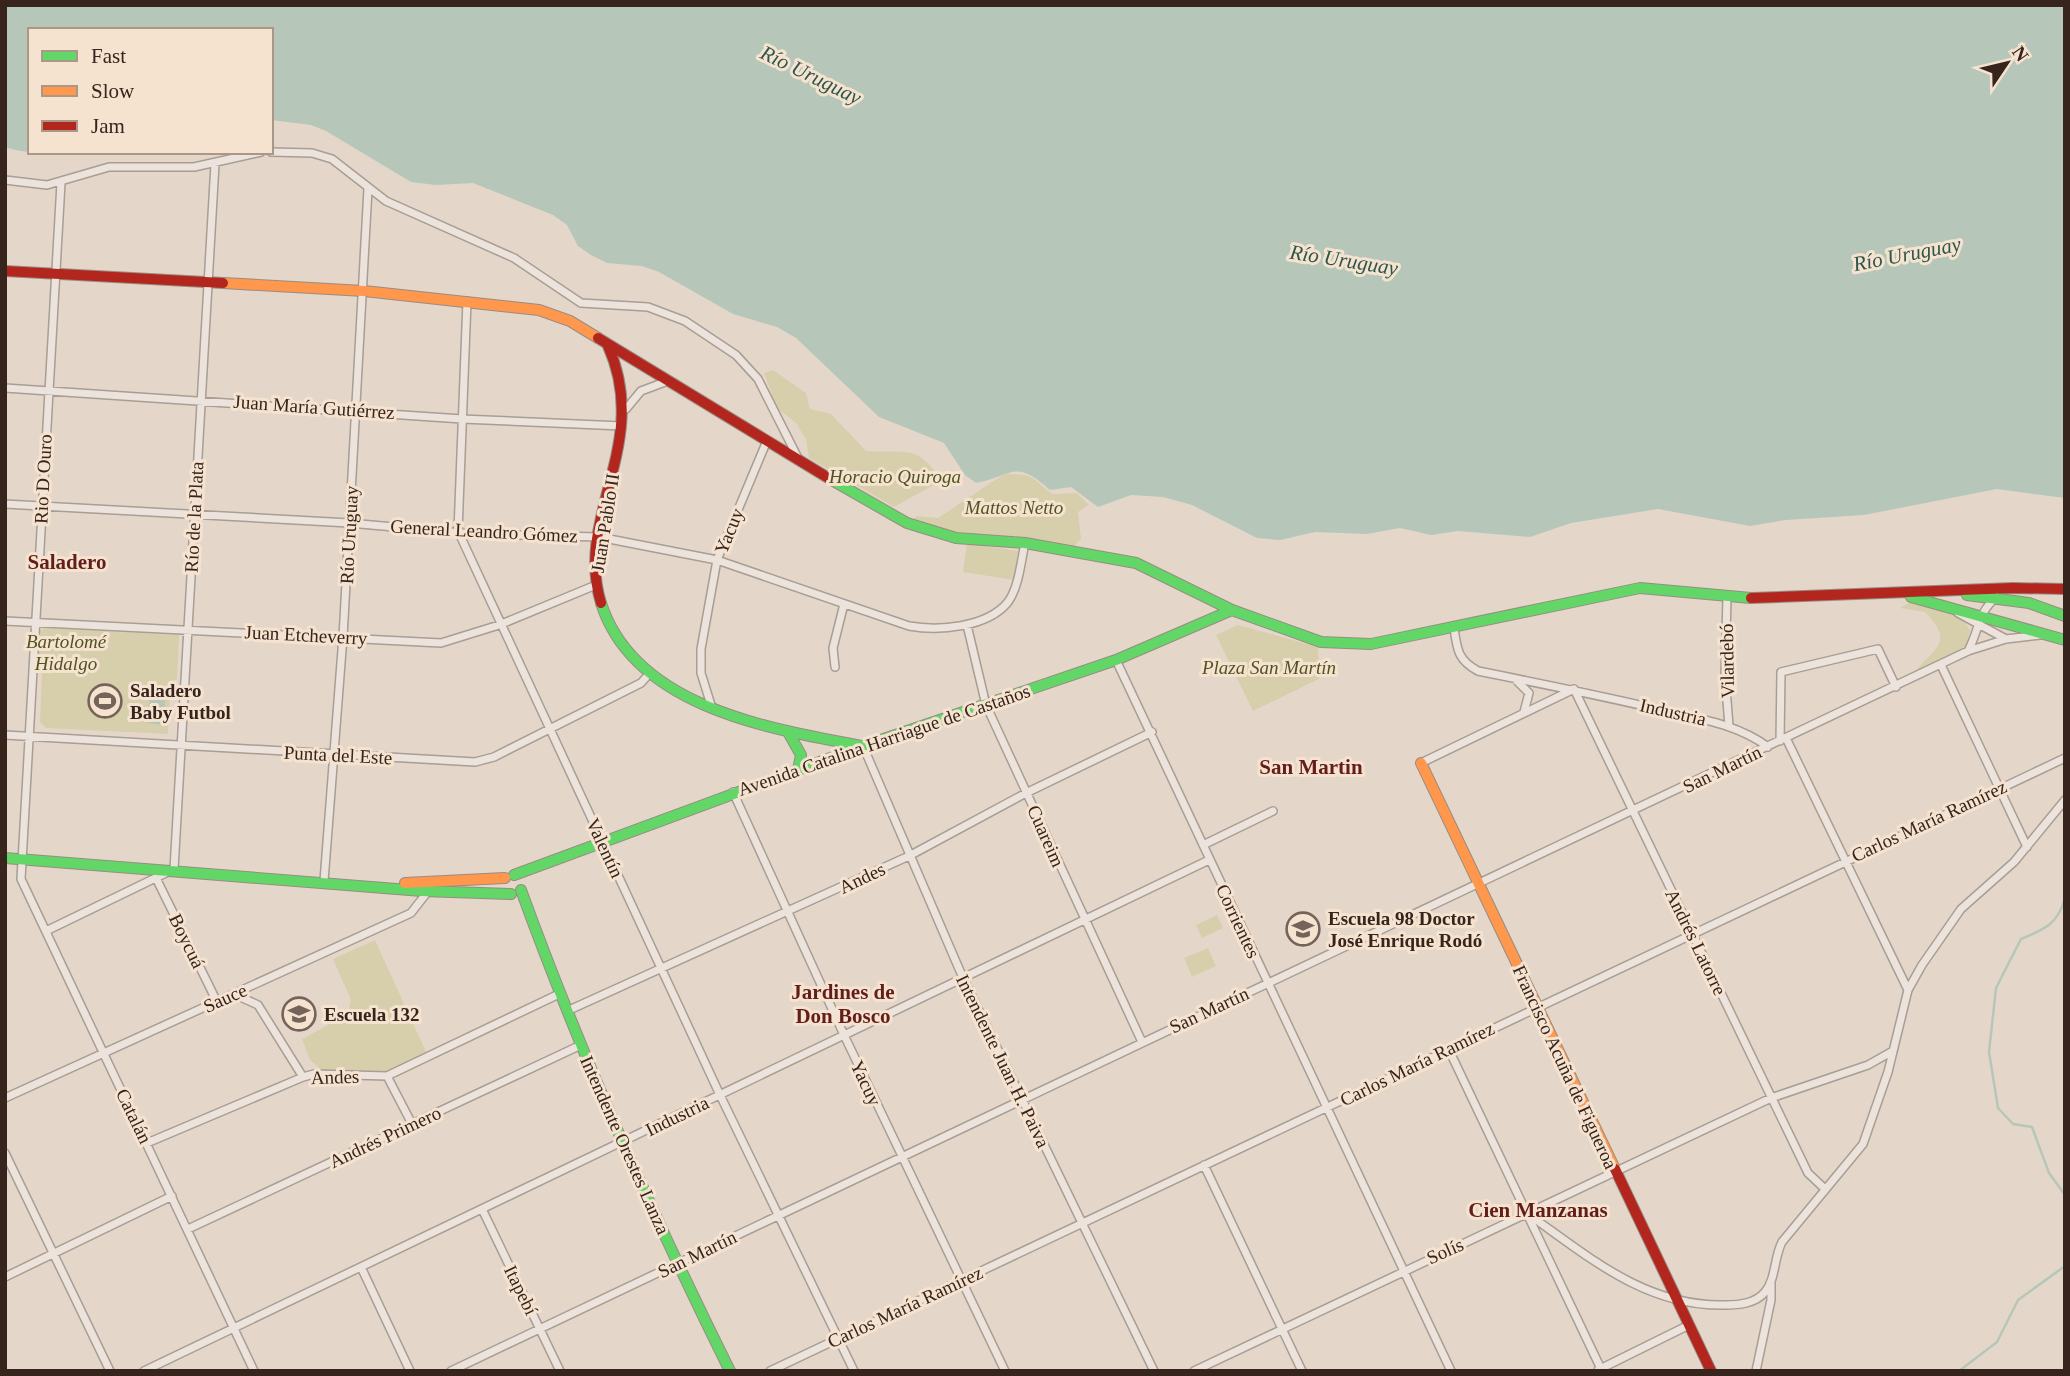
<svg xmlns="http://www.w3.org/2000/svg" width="2070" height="1376" font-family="'Times New Roman',serif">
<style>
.green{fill:#d7cfac}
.water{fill:#b6c7b9}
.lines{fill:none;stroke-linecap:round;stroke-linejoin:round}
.stream{stroke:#b6c7b9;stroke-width:2.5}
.street-casing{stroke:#a99d94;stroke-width:10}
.fast-casing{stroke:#988c84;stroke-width:12}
.slow-casing{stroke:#988c84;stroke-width:12}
.jam-casing{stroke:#988c84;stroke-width:12}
.street{stroke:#ece4dc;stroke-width:7}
.fast{stroke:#63d668;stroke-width:10}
.slow{stroke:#ff974d;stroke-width:10}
.jam{stroke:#b3261e;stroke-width:10}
.labels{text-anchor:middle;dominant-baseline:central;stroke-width:6;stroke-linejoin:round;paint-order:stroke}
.street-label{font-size:19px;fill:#36241d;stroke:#f5e3d0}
.park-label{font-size:19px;font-style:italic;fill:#505323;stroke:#f5e3d0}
.poi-label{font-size:19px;font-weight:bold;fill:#36241d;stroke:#f5e3d0;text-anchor:start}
.water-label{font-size:21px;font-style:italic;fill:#2c564c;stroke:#f5e3d0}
.neighbourhood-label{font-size:21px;font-weight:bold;fill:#631e1c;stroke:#f5e3d0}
</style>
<rect width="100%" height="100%" fill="#e4d7ca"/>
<path class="green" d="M773,370l33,23 4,16 21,5 35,37c39,3 52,-9 75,30l-47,26 -85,-49 -3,-19 -10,-16 -19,-15 -13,-35z
M1004,474c31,0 27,3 48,20l25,-1 12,12 -11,7 3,27 -7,7 -134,-16 -27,-9 3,-5 22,2z
M967,543l51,8 -4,29 -51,-8z
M1911,602c20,0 48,9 59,28l-4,16 -51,27c14,-23 43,-28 10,-61l-25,-4z
M1238,625l80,22 1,32 -66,32 -37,-76z
M44,628l135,7 -2,45h-6l-3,54 -122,-6 -6,-6 2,-49h-5l1,-40z
M1217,915l6,13 -21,10 -6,-13z
M375,940l52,114 -38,17 -67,-1 -12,-10 -8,-21 46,-25 3,-14 -18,-41z
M1208,948l8,18 -24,11 -8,-19z"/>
<path class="water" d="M5,5h2060v493l-68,-9 -133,26 -78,5 -36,6 -92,-17 -87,14 -41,14 -72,-6 -27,4 -31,-7 -33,6 -52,-2 -35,8 -23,-2 -65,-33 -29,-8 -32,-2 -33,12 -27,-20 -21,3c-36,-32 -36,-14 -74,-7l-11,-8 -21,-32 -65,-26 -83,-79 -19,-11 -44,-13 -74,-42 -17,-6 -35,-3 -16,-8 -13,-9 -11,-21 -14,-10 -80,-32 -37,2 -25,-3 -85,-51 -15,-6 -40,-5v-90h-241v122h19c-15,1 -29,0 -44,-5z
M150,691l16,1 -3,33 -16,-2z"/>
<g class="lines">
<path class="stream" d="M2065,898c-7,26 -20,31 -44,41l-25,49 -7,64 9,56 15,16 19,3 17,46 16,22
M1959,1371l38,-29 21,-42 47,-34"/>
<defs>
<path id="street" d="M271,152l41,1 20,6 54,42 128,57 67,45 67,4 37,14 51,34 22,24 41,81
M5,180l42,5 62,-18h85l67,-15
M61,183l-40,696 233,492
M467,301l-9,230 262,564 134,276
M5,388l457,31 160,7
M626,409l15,-18 24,-9
M5,504l344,19 124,11 126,3 118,23 192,66c29,5 78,2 99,-24 11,-15 13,-41 17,-59
M1727,597l-2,79 4,50
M1958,613l48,26
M5,621l436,22 58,-18 97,-40
M967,625l19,80 156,337
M1454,628c3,22 4,32 24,43 60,12 120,24 179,38 38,9 79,14 111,38
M1968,651c11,-20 10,-40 29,-54
M1116,660l335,711
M1941,665l86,182
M835,667l-2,-19 11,-44
M1517,681l12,12 -5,19
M711,705l-10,-32v-24l16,-89 49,-117
M5,735l470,27 19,-5 147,-74 8,-9
M1786,738l122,252
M1780,741l1,-69 97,-23 18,38
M863,746l100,232 191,393
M1421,763l153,-74 234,484 17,16
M733,792l111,243 161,336
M1203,845l70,-34
M157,880l60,122
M324,881l19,-244 25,-448
M46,931l128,-62 41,-705
M234,994l24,11 45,72
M567,1011l342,-155 117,-63 126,-61
M1449,1050l153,321
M387,1076l25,48
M5,1098l406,-185 18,-23
M147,1143l156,-66 11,-3 73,2 172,-82
M5,1153l105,218
M1204,1165l98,206
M482,1209l78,162
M1528,1214c61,43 118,93 197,91 13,0 30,-1 40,-13 11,-13 9,-35 17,-50l81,-98 25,-72 20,-82 14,-25 39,-56 53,-47 51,-62
M188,1229l393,-184
M361,1267l49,104
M5,1277l167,-81
M1598,1370l91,-45
M144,1371l1065,-511
M451,1371l1517,-720 38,-12 34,-4
M770,1371l1295,-613
M1194,1371l577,-273 97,-33 23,-13
M1756,1371l15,-71v-16"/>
<path id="fast" d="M830,479l77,44 49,15 69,5 111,20 96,47 89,32 50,2 269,-56 111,10
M1967,595l62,8 36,13
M1911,597l154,43
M601,603c33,104 169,126 261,143
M788,732l13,23 -3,15
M5,858l417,33 89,3
M514,875l349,-129 253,-86 116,-50
M521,890c60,165 131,324 209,481"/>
<path id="slow" d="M223,283l141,8 175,19 31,11 28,17
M1421,763l194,406
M405,883l100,-5"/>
<path id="jam" d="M5,271l218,12
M598,338l232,141
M1751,598l262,-10 52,1
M601,603c-27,-88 51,-159 7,-257
M1615,1169l96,202"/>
</defs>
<use href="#street" class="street-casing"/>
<use href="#fast" class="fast-casing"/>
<use href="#slow" class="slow-casing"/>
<use href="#jam" class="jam-casing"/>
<use href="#street" class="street"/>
<use href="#fast" class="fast"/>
<use href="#slow" class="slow"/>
<use href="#jam" class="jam"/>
</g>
<defs>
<symbol id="stadium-ring" viewBox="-11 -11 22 22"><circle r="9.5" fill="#f5e3d0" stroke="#73635a" stroke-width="1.5"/><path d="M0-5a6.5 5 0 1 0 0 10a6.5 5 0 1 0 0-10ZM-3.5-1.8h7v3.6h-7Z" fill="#73635a"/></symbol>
<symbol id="school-ring" viewBox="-11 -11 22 22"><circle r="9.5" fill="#f5e3d0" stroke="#73635a" stroke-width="1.5"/><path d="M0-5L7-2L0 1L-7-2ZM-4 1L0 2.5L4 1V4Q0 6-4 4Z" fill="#73635a"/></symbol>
</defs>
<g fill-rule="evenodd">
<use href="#stadium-ring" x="86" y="682" width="38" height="38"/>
<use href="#school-ring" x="1284" y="910" width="38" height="38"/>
<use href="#school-ring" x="280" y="995" width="38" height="38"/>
</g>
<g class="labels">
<g class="street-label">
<text transform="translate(314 407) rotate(4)">Juan María Gutiérrez</text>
<text transform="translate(43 479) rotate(-87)">Rio D Ouro</text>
<text transform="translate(194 517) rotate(-87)">Río de la Plata</text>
<text transform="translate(605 523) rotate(-81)">Juan Pablo II</text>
<text transform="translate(484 531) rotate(3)">General Leandro Gómez</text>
<text transform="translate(729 531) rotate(-68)">Yacuy</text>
<text transform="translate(349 535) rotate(-87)">Río Uruguay</text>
<text transform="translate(306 635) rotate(3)">Juan Etcheverry</text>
<text transform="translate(1727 661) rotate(-91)">Vilardebó</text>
<text transform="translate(1673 712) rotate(13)">Industria</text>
<text transform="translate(884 740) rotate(-19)">Avenida Catalina Harriague de Castaños</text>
<text transform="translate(338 755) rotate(3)">Punta del Este</text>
<text transform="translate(1722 769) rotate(-26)">San Martín</text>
<text transform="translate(1929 821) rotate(-25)">Carlos María Ramírez</text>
<text transform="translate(1046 836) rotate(66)">Cuareim</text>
<text transform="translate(605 848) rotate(65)">Valentín</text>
<text transform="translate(862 878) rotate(-25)">Andes</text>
<text transform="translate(1238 921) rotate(65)">Corrientes</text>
<text transform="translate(187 941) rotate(64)">Boycuá</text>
<text transform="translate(1696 942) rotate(64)">Andrés Latorre</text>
<text transform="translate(225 998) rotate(-24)">Sauce</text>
<text transform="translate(1209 1010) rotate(-25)">San Martín</text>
<text transform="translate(1003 1061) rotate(64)">Intendente Juan H. Paiva</text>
<text transform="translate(1417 1064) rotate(-26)">Carlos María Ramírez</text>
<text transform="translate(1565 1067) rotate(65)">Francisco Acuña de Figueroa</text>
<text transform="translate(335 1077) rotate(-2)">Andes</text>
<text transform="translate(866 1083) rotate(65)">Yacuy</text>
<text transform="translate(134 1116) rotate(64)">Catalán</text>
<text transform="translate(677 1116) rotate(-26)">Industria</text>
<text transform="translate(385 1137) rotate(-25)">Andrés Primero</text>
<text transform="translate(625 1145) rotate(66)">Intendente Orestes Lanza</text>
<text transform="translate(1445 1251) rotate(-24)">Solís</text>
<text transform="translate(697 1254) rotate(-26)">San Martín</text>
<text transform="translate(521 1290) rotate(64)">Itapebí</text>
<text transform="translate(905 1307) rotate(-25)">Carlos María Ramírez</text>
</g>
<g class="park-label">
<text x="895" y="476">Horacio Quiroga</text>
<text x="1014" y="507">Mattos Netto</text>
<text x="66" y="641">Bartolomé<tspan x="66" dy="22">Hidalgo</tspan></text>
<text x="1269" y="667">Plaza San Martín</text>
</g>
<g class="poi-label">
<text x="130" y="690">Saladero<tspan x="130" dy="22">Baby Futbol</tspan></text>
<text x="1328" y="918">Escuela 98 Doctor<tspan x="1328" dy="22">José Enrique Rodó</tspan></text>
<text x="324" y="1014">Escuela 132</text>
</g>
<g class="water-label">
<text transform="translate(811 75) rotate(26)">Río Uruguay</text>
<text transform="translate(1907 254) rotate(-11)">Río Uruguay</text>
<text transform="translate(1344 260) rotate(9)">Río Uruguay</text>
</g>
<g class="neighbourhood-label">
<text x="67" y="562">Saladero</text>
<text x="1311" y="767">San Martin</text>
<text x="843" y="992">Jardines de<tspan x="843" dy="24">Don Bosco</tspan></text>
<text x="1538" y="1210">Cien Manzanas</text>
</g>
</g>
<rect width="2070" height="1376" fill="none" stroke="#36241d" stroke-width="14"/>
<rect x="28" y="28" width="245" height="126" fill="#f5e3d0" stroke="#a99788" stroke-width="2"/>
<rect x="42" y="51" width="35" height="10" fill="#63d668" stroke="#a99788" stroke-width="2"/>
<text x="91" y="63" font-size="21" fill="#36241d">Fast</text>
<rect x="42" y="86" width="35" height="10" fill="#ff974d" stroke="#a99788" stroke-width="2"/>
<text x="91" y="98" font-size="21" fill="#36241d">Slow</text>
<rect x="42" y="121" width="35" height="10" fill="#b3261e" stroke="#a99788" stroke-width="2"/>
<text x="91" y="133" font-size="21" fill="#36241d">Jam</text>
<g transform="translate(2007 63) rotate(55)" stroke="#f5e3d0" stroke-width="5" paint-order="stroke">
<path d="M0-5L12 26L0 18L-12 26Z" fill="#36241d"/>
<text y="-10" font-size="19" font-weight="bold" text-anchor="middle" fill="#36241d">N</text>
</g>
</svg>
